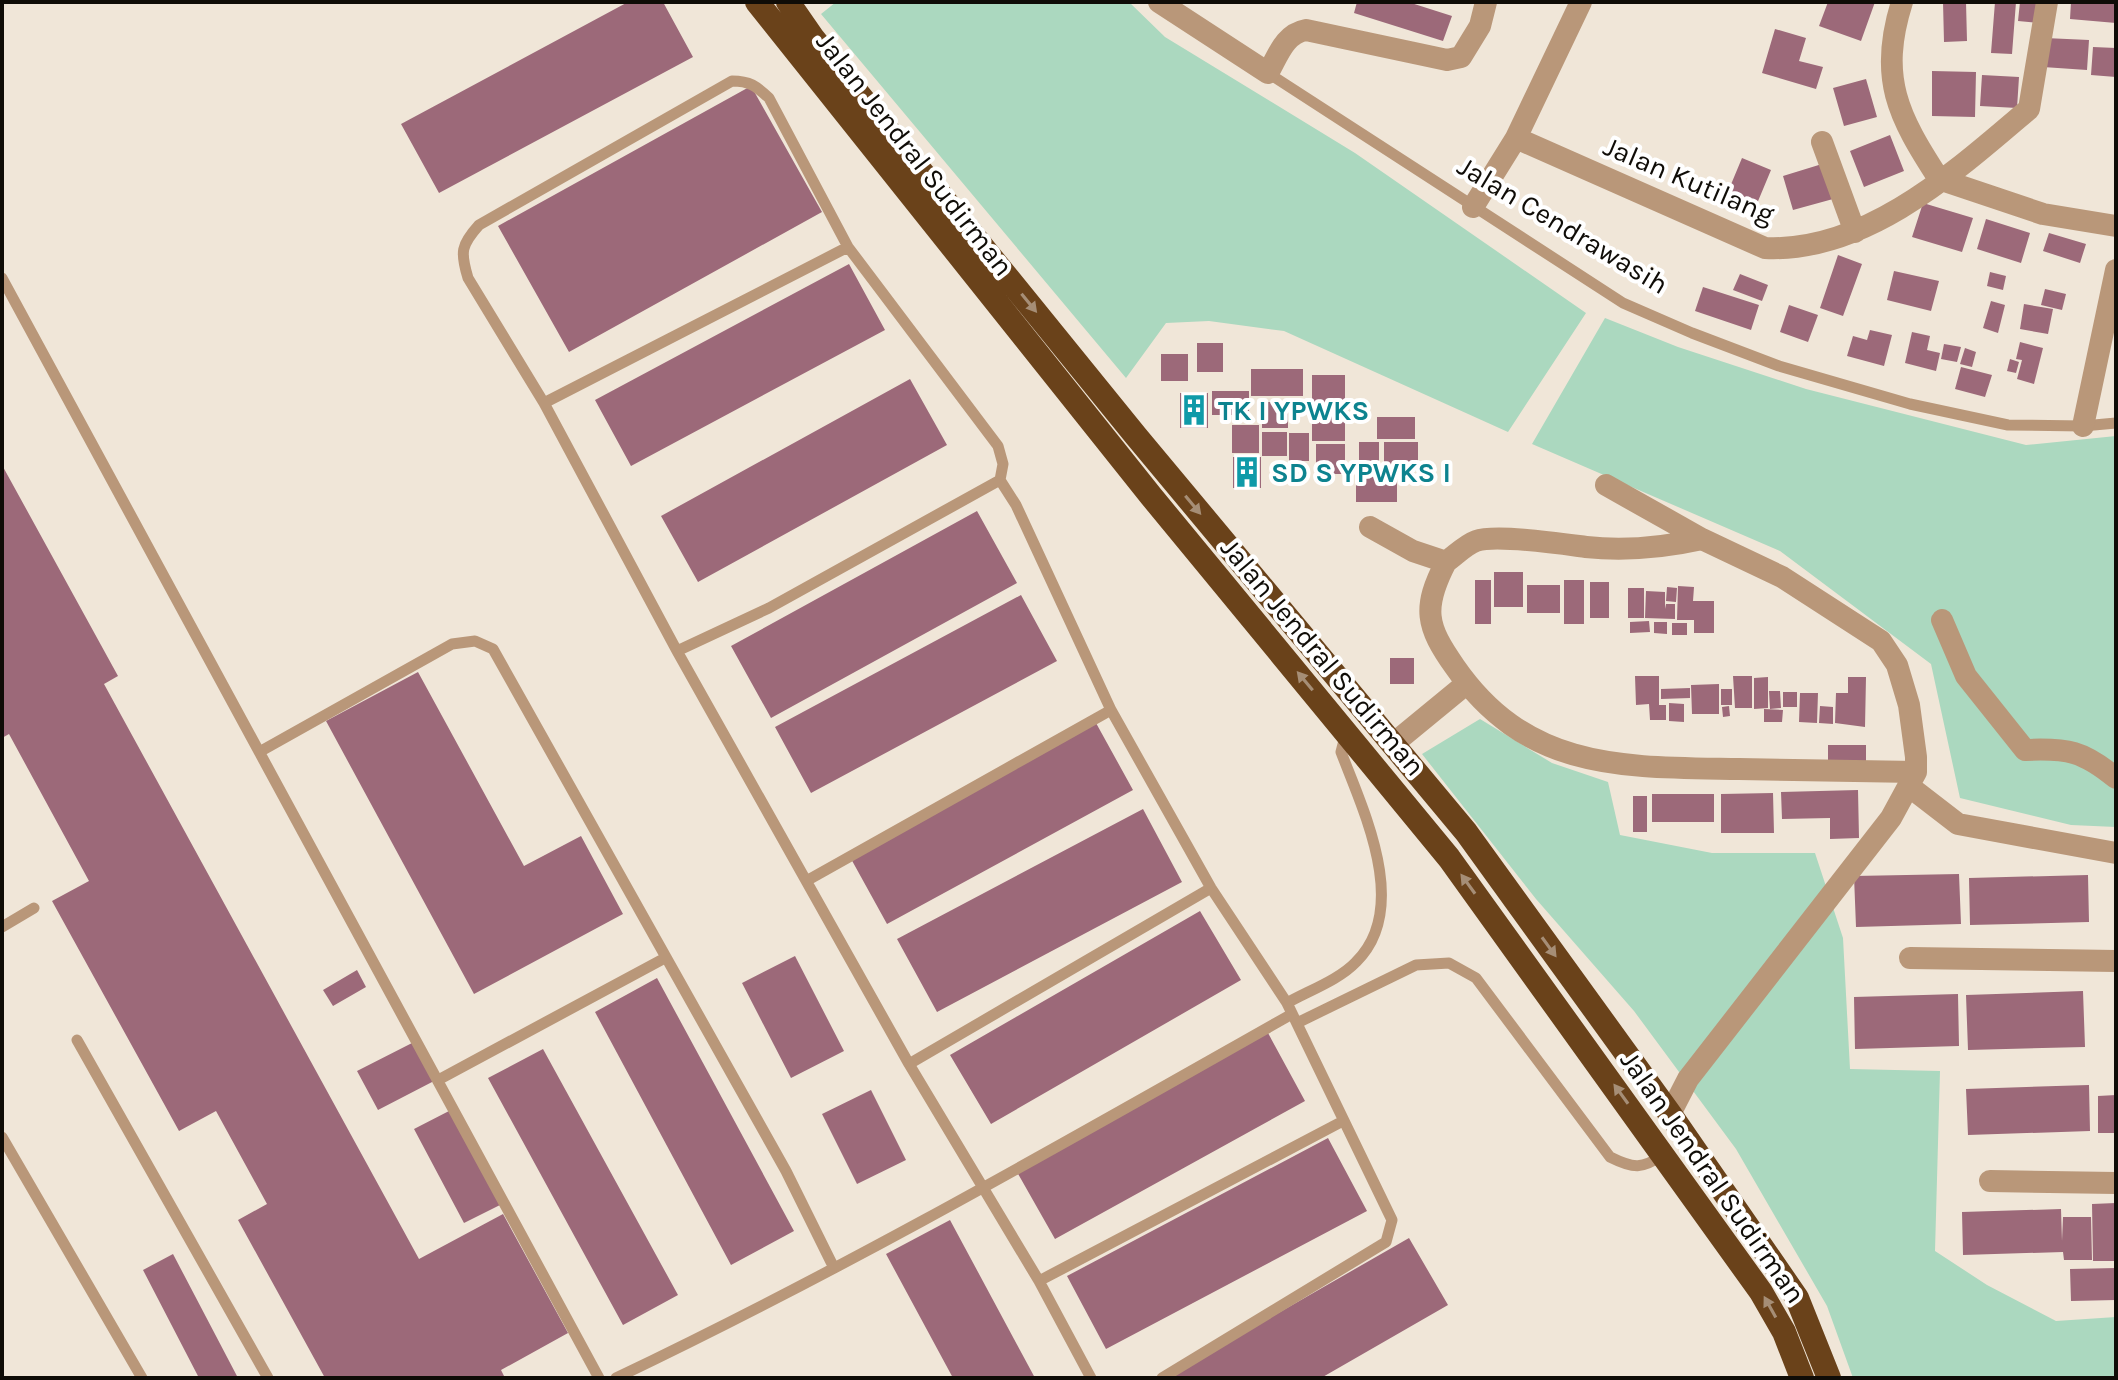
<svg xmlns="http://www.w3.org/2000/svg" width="2118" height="1380" font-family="Karla,sans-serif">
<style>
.green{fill:#abd8bf}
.building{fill:#9c6979}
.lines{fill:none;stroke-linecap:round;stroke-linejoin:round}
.lane{stroke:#b99779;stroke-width:11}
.street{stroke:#b99779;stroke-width:22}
.highway{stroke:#6a421a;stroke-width:24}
.oneway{fill:#a68e76}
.labels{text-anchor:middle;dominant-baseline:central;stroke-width:8;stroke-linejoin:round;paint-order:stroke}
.street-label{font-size:28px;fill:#0f0c07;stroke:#fff}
.culture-label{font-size:28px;font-weight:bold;fill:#0d838f;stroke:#fff;text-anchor:start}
</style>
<rect width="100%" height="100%" fill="#f0e6d8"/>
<path class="green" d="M836,2h293l36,35 190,116 231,160 -78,119 -224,-101 -75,-10 -43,2 -40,55 -305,-364z
M1605,318l73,29 128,42 220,56 90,-9v391l-45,-2 -111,-27 -29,-134 -151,-113 -248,-107z
M1480,719l72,44 56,19 12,53 92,18h103l28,85 7,131 90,2 -5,180 52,34 69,36 60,-4v61h-263l-26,-72 -91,-157 -102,-138 -98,-112 -114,-145z"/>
<path class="building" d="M628,2h35l30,55 -254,136 -38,-69z
M1357,2h51l44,14 -9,25 -89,-28z
M1828,2h47l-14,39 -42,-15z
M1943,2h23l1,39 -23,1z
M1995,2h21l-4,52 -21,-1z
M2020,2h23l-2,21 -23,-2z
M2071,2h45v21l-46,-4z
M1775,29l31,9 -7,23 24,6 -7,22 -54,-16z
M2045,38l44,2 -2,30 -44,-3z
M2093,47l23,1v29l-25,-2z
M1932,71l44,1 -1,45 -43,-1z
M1982,75l37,2 -2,31 -37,-2z
M1866,79l11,38 -33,9 -11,-38z
M751,86l71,126 -253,140 -71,-126z
M1890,135l14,36 -40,16 -14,-36z
M1742,158l29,12 -15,36 -29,-12z
M1822,164l11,35 -40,11 -10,-34z
M1923,203l50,15 -11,34 -50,-15z
M1986,219l44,14 -9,30 -44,-14z
M2049,233l37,11 -6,19 -37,-12z
M1838,255l24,9 -19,52 -23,-8z
M849,264l36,66 -254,136 -36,-66z
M1894,271l45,10 -8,30 -44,-11z
M1990,272l16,4 -3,14 -16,-4z
M1740,274l28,11 -6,16 -29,-11z
M1703,287l56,18 -8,25 -56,-19z
M2045,289l21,5 -4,16 -21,-5z
M1991,301l14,4 -7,28 -15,-5z
M2024,304l29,5 -5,25 -28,-5z
M1789,305l29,10 -10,27 -28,-10z
M1870,330l22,5 -8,31 -37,-10 6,-20 14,4z
M1912,332l18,4 -3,14 13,3 -4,18 -31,-8z
M2020,342l23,6 -9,36 -17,-5 5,-19 -6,-1z
M1197,343h26v29h-26z
M1944,344l17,3 -4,15 -16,-3z
M1965,348l11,4 -4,15 -12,-3z
M1161,354h27v27h-27z
M2010,359l9,3 -3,11 -9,-2z
M1961,367l31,8 -7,22 -30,-8z
M1251,369h52v27h-52z
M1312,375h33v66h-33z
M910,379l37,66 -249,137 -37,-66z
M1212,391h37v24h-37z
M1180,393h28v35h-28z
M1262,402h26v26h-26z
M1377,417h38v22h-38z
M1232,425h27v28h-27z
M1262,432h25v24h-25z
M1289,433h20v28h-20z
M1359,442h20v25h-20z
M1384,442h34v29h-34z
M1316,444h29v30h-29z
M1233,457h28v31h-28z
M2,465l116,211 -14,8 315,575 84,-45 65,119 -67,37 4,8h-180l-87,-158 29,-16 -51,-93 -37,20 -127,-230 37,-20 -80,-147 -7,4z
M1356,472h41v30h-41z
M977,511l40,72 -246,135 -40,-72z
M1494,572h29v35h-29z
M1475,580h16v44h-16z
M1564,580h20v44h-20z
M1590,582h19v36h-19z
M1527,585h33v28h-33z
M1678,586l16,1 -1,14h21v32h-20v-13h-17z
M1667,587l10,1 -1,14 -10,-1z
M1628,588h16v30h-16z
M1646,591l19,1v17l1,-5h9v15l-30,-1z
M1021,595l36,66 -246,132 -36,-66z
M1649,621l1,11 -20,1v-11z
M1654,622h13v12l-13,-1z
M1672,623h15v12h-15z
M1390,658h24v26h-24z
M418,672l106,194 57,-30 42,78 -149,80 -148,-273z
M1635,676h24v29h7v15h-16l-1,-16 -13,1z
M1733,676h19v32h-17z
M1768,677v31l-14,1v-31z
M1848,677h18l-1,50 -30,-4 1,-30h12z
M1719,684v30h-27l-1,-29z
M1690,688v10l-29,1v-10z
M1721,689h11v16h-11z
M1769,691h11l1,17 -11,1z
M1783,692h14v15h-14z
M1800,693h18l-1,30 -18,-1z
M1669,703l15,1v18l-15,-1z
M1729,706l1,10 -7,1 -1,-10z
M1820,706l13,1v17l-14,-1z
M1764,709l19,1 -1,12h-18z
M1096,723l37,67 -246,134 -37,-67z
M1828,745h38v20h-38z
M1858,790l1,48 -29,1v-21l-48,1 -1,-27z
M1773,793l1,40h-53v-39z
M1652,794h62v28h-62z
M1633,796h14v36h-14z
M1143,809l39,73 -245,130 -40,-73z
M1959,874l2,50 -105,3 -2,-51z
M2088,875l1,47 -119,3 -1,-47z
M1200,911l41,69 -250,144 -41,-69z
M795,956l49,95 -53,27 -49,-95z
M357,970l9,17 -33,19 -10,-16z
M657,978l137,253 -63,34 -136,-253z
M2083,991l2,56 -117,3 -2,-55z
M1958,994l1,52 -104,3 -1,-52z
M1268,1033l37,68 -250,138 -38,-67z
M414,1042l20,39 -56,29 -21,-39z
M543,1049l135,246 -55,30 -135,-247z
M2089,1085l1,46 -122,4 -2,-46z
M871,1090l35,70 -49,24 -35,-70z
M2116,1095v38h-18v-37z
M449,1111l51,94 -36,18 -50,-94z
M1328,1138l39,73 -261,138 -39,-73z
M2116,1203v58h-23l-1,-57z
M2061,1209l1,32 1,-24h28l1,43h-28l-1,-8 -100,3 -1,-43z
M950,1220l85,158h-82l-67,-124z
M1409,1238l39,67 -127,73h-156z
M173,1254l65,124h-39l-56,-108z
M2116,1268v32l-45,1 -1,-32z"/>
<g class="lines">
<path class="lane" d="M1268,73l355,230 69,30 87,33 131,38 98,21 75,1 33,-3
M2,278l597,1100
M544,403l304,-156
M1000,480l16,25 95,205 100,178 76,115 105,217 -6,22 -224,136
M677,651l92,-43 231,-128 3,-16 -5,-18 -150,-199 -79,-149c-13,-12 -19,-17 -37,-17l-253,144c-18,20 -19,27 -11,53l76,125 133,248 232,413 130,217 52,97
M261,751l191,-107 23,-3 18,8 293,522 48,97
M808,880l303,-170
M2,927l32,-19
M1287,1003c21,-12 52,-23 69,-41 55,-54 7,-152 -15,-210l5,-19
M1297,1023l119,-58 33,-2 27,15 134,179c24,12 32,12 53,-2
M77,1040l191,338
M909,1064l302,-176
M440,1079l225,-121
M2,1137l140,241
M1039,1281l304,-160
M616,1378c231,-110 453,-238 676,-364"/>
<path class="street" d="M1159,2l109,71c10,-17 16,-39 38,-43l141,30 14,-3 19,-31 6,-24
M1902,2c-24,76 -4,114 37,177
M1516,138l249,110c101,5 191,-77 264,-139l18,-107
M1822,142l33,90
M1939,179l104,35 73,12
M1473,207l43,-69 65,-136
M2083,426l33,-156
M1606,485l96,54 80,38 99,64 16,24 12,40 7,52v15l-25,46 -203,261 -18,35
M1370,527l43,24 33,11c10,-7 19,-17 30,-21 20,-7 87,3 110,6 37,4 80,0 116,-8
M1446,562c-24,46 -20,64 9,105 73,105 170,100 284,102 59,1 118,2 177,3
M1942,620l24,56 59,74c43,-2 58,1 91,28
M1393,744l73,-60
M1910,787l48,37 158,29
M1910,958l206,3
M1990,1181l126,2"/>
<path class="highway" d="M757,2l394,494 298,362 312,434 23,40 18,46
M788,2l25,36 323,398 330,396 204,282 127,184 32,80"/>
</g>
<defs><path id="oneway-solid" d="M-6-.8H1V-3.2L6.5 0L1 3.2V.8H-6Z" transform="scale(2)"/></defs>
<g class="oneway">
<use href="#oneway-solid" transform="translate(1029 303) rotate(51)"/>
<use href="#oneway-solid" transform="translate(1193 505) rotate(50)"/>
<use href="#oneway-solid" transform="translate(1305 681) rotate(-130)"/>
<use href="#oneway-solid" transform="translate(1468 884) rotate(-126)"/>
<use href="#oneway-solid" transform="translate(1549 947) rotate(54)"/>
<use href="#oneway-solid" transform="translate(1621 1094) rotate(-126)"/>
<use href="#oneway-solid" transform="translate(1770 1307) rotate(-119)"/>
</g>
<defs>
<symbol id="building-bare" viewBox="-9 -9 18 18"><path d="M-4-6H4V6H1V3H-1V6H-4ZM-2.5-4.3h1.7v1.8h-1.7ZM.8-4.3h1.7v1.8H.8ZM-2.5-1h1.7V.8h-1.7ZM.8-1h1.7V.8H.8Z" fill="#0f9aa8" stroke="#fff" stroke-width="2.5" paint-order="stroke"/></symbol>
</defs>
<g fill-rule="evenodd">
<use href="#building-bare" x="1172" y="388" width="44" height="44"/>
<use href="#building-bare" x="1225" y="450" width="44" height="44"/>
</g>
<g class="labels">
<g class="street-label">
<text transform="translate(915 154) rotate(52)">Jalan Jendral Sudirman</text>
<text transform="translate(1689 180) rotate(23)">Jalan Kutilang</text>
<text transform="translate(1563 225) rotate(31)">Jalan Cendrawasih</text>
<text transform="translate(1323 657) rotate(50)">Jalan Jendral Sudirman</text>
<text transform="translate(1713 1177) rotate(55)">Jalan Jendral Sudirman</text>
</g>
<g class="culture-label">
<text x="1218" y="410">TK I YPWKS</text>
<text x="1271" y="472">SD S YPWKS I</text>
</g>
</g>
<rect width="2118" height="1380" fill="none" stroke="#0f0c07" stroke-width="8"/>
</svg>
